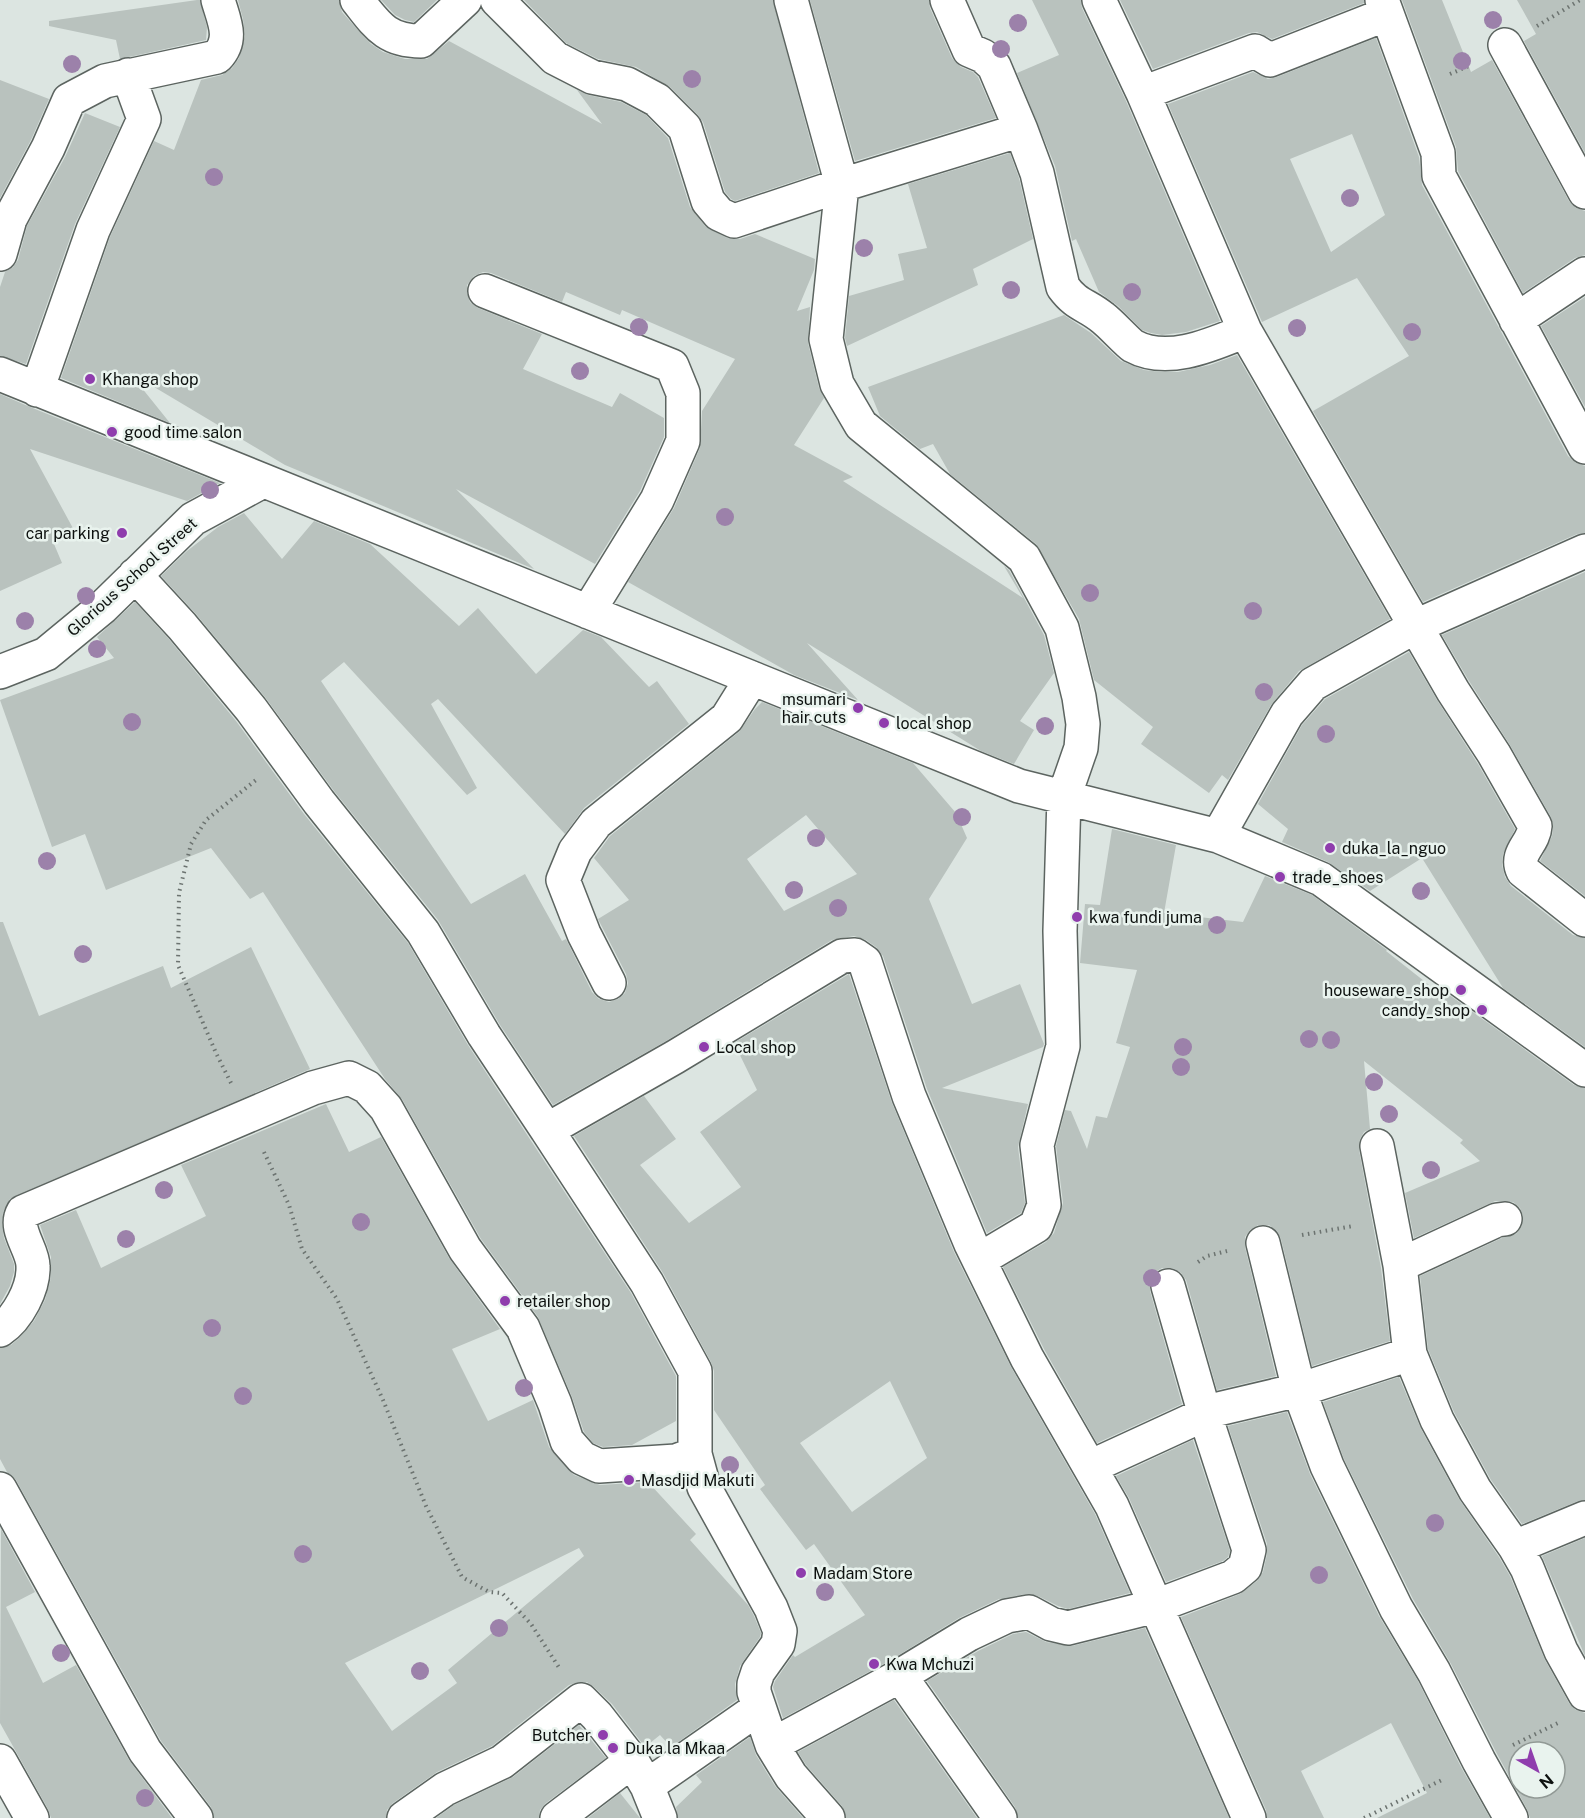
<svg xmlns="http://www.w3.org/2000/svg" width="1585" height="1818" font-family="'Public Sans',sans-serif">
<style>
.building{fill:#b9c2be;fill-rule:evenodd}
.lines{fill:none;stroke-linecap:round;stroke-linejoin:round}
.street-casing{stroke:#5c6460;stroke-width:36}
.path{stroke:#6c7370;stroke-width:4;stroke-dasharray:1.5 4.5;stroke-linecap:butt}
.street{stroke:#fff;stroke-width:33}
.tree{fill:#9c81aa}
.poi-dot{fill:#8f3dad;stroke:#e9f3ee;stroke-width:2}
.labels{text-anchor:middle;dominant-baseline:central;stroke-width:5;stroke-linejoin:round;paint-order:stroke}
.poi-label{font-size:16px;fill:#0d110f;stroke:#e9f3ee;text-anchor:start}
.street-label{font-size:16px;fill:#0d110f;stroke:#e9f3ee}
</style>
<rect width="100%" height="100%" fill="#dce5e1"/>
<path class="building" d="M197,0h3l7,27 -1,13 -86,19 -4,-19 -67,-14v-5z
M238,0h101l3,12 15,17 14,15 12,8 22,7h22l22,-18 153,83 -25,-34 11,5 33,7 25,13 22,23 22,69 15,19 22,12 13,1 15,-5 60,25 -1,11 -17,41 13,-4 -2,36 11,45 5,10 -30,47 59,32 -10,4 180,117 -19,-32 5,4 35,65 10,38 -34,48 14,9 -20,34 -33,-13 -174,-108 51,57 -64,-25 -166,-93 46,-74 26,-60 2,-37 33,-52 -113,-49 -2,5 -54,-23 -4,10 -71,-29 -8,-1 -9,4 -7,9v9l3,8 8,6 64,26 -19,35 89,38 8,-14 44,25v19l-24,54 -45,73 -139,-75 78,80 -249,-104 -156,-93 41,51 -109,-45 49,-141 44,-96 20,9 27,-70 21,-5 10,-7 7,-10 6,-22 -2,-17z
M381,0h56l-23,22 -9,-2 -10,-5z
M524,0h249l46,173 -84,28 -4,-2 -6,-7 -22,-70 -5,-7 -28,-28 -34,-20 -38,-8 -32,-16z
M810,0h119l1,8 22,50 9,9 12,5 5,5 18,41 -141,43z
M1032,0h49l1,8 44,93 94,220 -34,11 -24,3 -11,-2 -9,-3 -24,-24 -19,-14 -23,-53 -4,2 -17,-75 -38,-93 42,-18z
M1120,0h244v3l-92,36 -15,-7 -8,1 -96,36z
M1402,0h40l29,72 21,-12 77,141 7,7 9,3v44l-10,3 -52,35 -65,-122 -2,-24z
M1517,0h68v153l-61,-112 12,-7z
M1376,38l43,119 3,28 146,271 8,7 9,3v67l-8,1 -154,68 -110,-191 96,-55 -52,-78 -95,44 -94,-218 85,-32 15,7 9,-2zM1352,134l33,81 -54,37 -41,-93z
M0,80l49,19 -18,41 -31,58z
M85,113l35,14 -45,97 -49,140 -26,-8v-69l5,-15 8,-5 5,-7 9,-34 38,-69z
M1010,153l9,25 14,61 -60,30 5,16 -131,61 -2,-8 4,-42 55,-16 -6,-26 29,-6 -19,-64z
M1585,297v110l-44,-81z
M1064,315l27,18 30,28 23,9 17,2h17l32,-7 27,-10 153,264 -91,52 -28,34 -43,75 -6,-5 -13,18 -68,-49 12,-17 -59,-47 -15,-61 -43,-75 -86,-70 -17,-30 -13,5 -40,-33 -12,-29z
M0,394l30,13 190,76 -33,18 -157,-52 45,83 -21,12 8,19 -62,28z
M244,513l38,46 32,-38 56,23 89,82 19,-18 58,66 47,-44 18,7 48,50 8,-6 32,43 -105,84 -19,26 -127,-135 -7,5 46,84 -10,7 -123,-133 -23,19 150,223 54,-30 37,67 4,-2 26,53 7,7 10,3 9,-3 7,-6 3,-10 -2,-9 -28,-55 31,-19 -35,-42 16,-22 129,-104 16,-23 7,-7 151,61 43,50 11,25 -38,61 43,105 48,-20 24,60 -1,3 -101,41 86,16 -10,43 7,56 -4,10 -34,20 -60,-144 -44,-133 -7,-9 -10,-7 -12,-4 -22,4 -166,101 -113,64 -53,-80 -62,-105 -104,-129 -69,-94 -69,-83 -35,-38 26,-25 31,-24zM806,815l51,59 -73,37 -37,-52z
M1585,572v324l-45,-35 12,-25 1,-7 -2,-12 -41,-72 -41,-64 -27,-46z
M135,602l33,36 68,83 68,93 104,129 60,102 163,248 45,83v45l-44,24 -29,2 -10,-4 -9,-11 -12,-35 -34,-80 -57,-78 -79,-140 -17,-20 -122,-187 -13,7 -39,-51 -105,42 -21,-56 -33,13 -52,-147 114,-42 -17,-21z
M1409,652l28,48 41,64 37,65 -12,25 -1,11 3,12 6,9 62,49 12,3v109l-82,-59 -81,-130 -52,33 -42,-29 -46,-20 6,-13 -30,-25 44,-79 23,-26z
M1112,829l64,16 -12,68 79,9 22,-46 47,19 75,55 -1,1 52,41 3,-3 133,96 11,3v412l-7,1 -56,23 -31,-44 -37,-68 -26,-63 -8,-73 82,-38 14,-4 6,-8 1,-10 -3,-8 -7,-6 -18,-1 -81,37 -9,-45 75,-32 -20,-18 3,-3 -99,-79 6,68 -6,3 -4,7 -1,11 22,118 9,73 -78,25 -31,-127 -4,-8 -8,-6h-11l-8,5 -5,7v10l31,129 -59,14 -31,-110 -5,-7 -8,-5h-11l-8,5 -4,9v9l32,113 -85,39 -53,-94 -41,-82 43,-25 8,-9 9,-30 -7,-57 9,-36 6,1 16,38 9,-33 11,2 23,-71 -14,-4 21,-73 -57,-7 5,-59 15,1z
M0,922h3l36,94 124,-50 8,22 80,-41 59,122 -300,130 -7,13 -1,13 2,13 10,26v8l-4,14 -10,18z
M849,974l43,129 62,149 57,115 84,147 35,79 -62,16 -10,-3 -20,-10 -12,-2 -27,5 -40,19 -70,43 -106,57 -10,-31 2,-6 18,-26 2,2 70,-42 -51,-71 -8,6 -46,-61 5,-4 -51,-75v-39l-3,-9 -48,-89 -89,-137 70,-40 32,43 -36,26 49,58 52,-36 -41,-55 57,-42 -23,-47zM890,1381l37,77 -75,54 -52,-69z
M326,1104l23,48 32,-15 68,121 51,71 -48,20 36,72 45,-21 16,47 25,28 26,10 48,-3 48,52 -6,6 58,65 6,11 7,17 -1,4 -20,29 -5,18 2,16 -66,47 -11,-12 -15,12 -33,-43 -18,-17 -7,-5h-9l-9,3 -77,61 -55,26 -44,31 -6,7 -1,8h-172l-3,-11 -50,-66 -145,-261 -9,-8 -7,-13v-111l11,-3 7,-6 16,-18 11,-21 6,-22v-21l-11,-32 36,-15 25,58 105,-52 -25,-51zM579,1548l5,8 -136,114 9,13 -65,48 -47,-68z
M1399,1377l22,52 38,70 40,58 11,19 35,84 24,43 7,7 9,3v105h-55l-3,-9 -31,-57 -45,-88 -38,-65 -69,-140 -21,-57zM1519,1752h36v36h-36z
M1287,1412l23,62 69,142 39,65 44,88 28,49h-113l50,-25 -36,-70 -90,48 23,47h-57l-1,-8 -85,-193 59,-23 17,-13 6,-9 4,-18v-10l-39,-118z
M1193,1440l37,111 -2,6 -5,4 -57,21 -37,-84 -13,-22z
M1,1529l34,63 -29,15 37,76 33,-18 53,95 43,58h-121l-3,-9 -48,-86z
M1585,1538v118l-43,-100z
M1145,1628l84,190h-211l-3,-11 -88,-126 51,-30 35,-17 13,-2 20,10 26,4z
M894,1700l83,118h-131l-4,-12 -36,-41 -8,-13z
M579,1725l27,33 -60,45 -6,7 -1,8h-103l18,-13 59,-28z
M750,1737l6,18 19,31 28,32h-125l-2,-11 26,-25 -6,-7z
M620,1793l20,25h-52z"/>
<g class="lines">
<defs>
<path id="street" d="M357,0c20,25 29,41 64,41l44,-41
M497,0l58,58 37,19 35,7 30,16 28,28 23,73 11,13 15,7 108,-36 179,-55 -27,-64 -11,-10 -14,-6 -22,-50
M791,0l51,185 -16,154 11,45 24,41 163,133 38,70 17,69 4,27 -2,24 -17,49 -4,134 3,115 -26,99 7,60 -8,21 -57,34
M1099,0l44,93 102,238 208,360 41,63 41,72c-1,18 -21,27 -12,45l62,49
M1382,0l56,153 1,23 146,271
M1505,45l80,147
M1143,93l112,-42 15,9 117,-46
M1021,130l16,43 26,114c14,19 23,17 40,31 8,6 24,24 30,28 35,19 80,-2 112,-15
M0,254l10,-35 38,-71 21,-48 36,-19 112,-24c17,-18 7,-36 1,-57
M485,291l187,75 11,27v48l-26,59 -69,112
M1516,320l69,-46
M0,374l1019,412 199,50 103,43 264,191
M37,390l56,-160 51,-111 -16,-44
M135,575l47,51 69,83 68,93 104,130 61,103 63,95
M0,672l46,-18 57,-47 90,-88 70,-38
M1218,836l69,-122 26,-30 103,-58 169,-75
M609,983l-25,-49 -21,-54 12,-29 21,-28 131,-105 25,-40
M1377,1146l23,119 10,89 27,66 38,70 40,57 12,21 34,83 24,43
M1263,1243l36,147 28,76 69,142 38,64 45,89 32,57
M1400,1265l97,-45 8,-1
M0,1330c18,-12 34,-42 33,-64 0,-17 -20,-37 -10,-54l290,-124 36,-10 18,9 19,21 79,141 58,79 32,76 12,37 15,17 17,8 77,-5 19,-7
M1090,1467l124,-57 85,-20 111,-36
M0,1489l145,262 51,67
M1515,1547l70,-29
M898,1677l10,10 92,131
M772,1745l126,-68 71,-43 38,-18 22,-4 22,12 17,4 88,-22 77,-29 12,-10 4,-17 -44,-135 -37,-129
M0,1761l32,57
M647,1786l112,-78
M404,1818l41,-29 57,-27 79,-62 16,16 35,45
M557,1818l75,-57 15,25 13,32
M828,1818l-37,-42 -19,-31 -18,-53v-8l4,-12 20,-28 2,-13 -9,-23 -67,-121 -9,-33v-83l-48,-88 -100,-153 128,-73 167,-101 13,-1 10,7 44,134 62,148 56,114 85,148 137,312"/>
</defs>
<use href="#street" class="street-casing"/>
<path class="path" d="M1537,26l43,-26
M1450,74l21,-9
M231,1083l-15,-30 -38,-88 1,-72 12,-49 15,-24 50,-40
M264,1152l25,53 13,44 35,50 46,101 43,106 36,71 27,15 13,1 29,31 29,45
M1302,1235l51,-9
M1198,1262l9,-6 20,-5
M1513,1745l47,-23
M1364,1818l80,-39"/>
<use href="#street" class="street"/>
</g>
<g class="tree">
<circle cx="1493" cy="20" r="9"/>
<circle cx="1018" cy="23" r="9"/>
<circle cx="1001" cy="49" r="9"/>
<circle cx="1462" cy="61" r="9"/>
<circle cx="72" cy="64" r="9"/>
<circle cx="692" cy="79" r="9"/>
<circle cx="214" cy="177" r="9"/>
<circle cx="1350" cy="198" r="9"/>
<circle cx="864" cy="248" r="9"/>
<circle cx="1011" cy="290" r="9"/>
<circle cx="1132" cy="292" r="9"/>
<circle cx="639" cy="327" r="9"/>
<circle cx="1297" cy="328" r="9"/>
<circle cx="1412" cy="332" r="9"/>
<circle cx="580" cy="371" r="9"/>
<circle cx="210" cy="490" r="9"/>
<circle cx="725" cy="517" r="9"/>
<circle cx="1090" cy="593" r="9"/>
<circle cx="86" cy="596" r="9"/>
<circle cx="1253" cy="611" r="9"/>
<circle cx="25" cy="621" r="9"/>
<circle cx="97" cy="649" r="9"/>
<circle cx="1264" cy="692" r="9"/>
<circle cx="132" cy="722" r="9"/>
<circle cx="1045" cy="726" r="9"/>
<circle cx="1326" cy="734" r="9"/>
<circle cx="962" cy="817" r="9"/>
<circle cx="816" cy="838" r="9"/>
<circle cx="47" cy="861" r="9"/>
<circle cx="794" cy="890" r="9"/>
<circle cx="1421" cy="891" r="9"/>
<circle cx="838" cy="908" r="9"/>
<circle cx="1217" cy="925" r="9"/>
<circle cx="83" cy="954" r="9"/>
<circle cx="1309" cy="1039" r="9"/>
<circle cx="1331" cy="1040" r="9"/>
<circle cx="1183" cy="1047" r="9"/>
<circle cx="1181" cy="1067" r="9"/>
<circle cx="1374" cy="1082" r="9"/>
<circle cx="1389" cy="1114" r="9"/>
<circle cx="1431" cy="1170" r="9"/>
<circle cx="164" cy="1190" r="9"/>
<circle cx="361" cy="1222" r="9"/>
<circle cx="126" cy="1239" r="9"/>
<circle cx="1152" cy="1278" r="9"/>
<circle cx="212" cy="1328" r="9"/>
<circle cx="524" cy="1388" r="9"/>
<circle cx="243" cy="1396" r="9"/>
<circle cx="730" cy="1465" r="9"/>
<circle cx="1435" cy="1523" r="9"/>
<circle cx="303" cy="1554" r="9"/>
<circle cx="1319" cy="1575" r="9"/>
<circle cx="825" cy="1592" r="9"/>
<circle cx="499" cy="1628" r="9"/>
<circle cx="61" cy="1653" r="9"/>
<circle cx="420" cy="1671" r="9"/>
<circle cx="145" cy="1798" r="9"/>
</g>
<g class="poi-dot">
<circle cx="90" cy="379" r="6"/>
<circle cx="112" cy="432" r="6"/>
<circle cx="122" cy="533" r="6"/>
<circle cx="858" cy="708" r="6"/>
<circle cx="884" cy="723" r="6"/>
<circle cx="1330" cy="848" r="6"/>
<circle cx="1280" cy="877" r="6"/>
<circle cx="1077" cy="917" r="6"/>
<circle cx="1461" cy="990" r="6"/>
<circle cx="1482" cy="1010" r="6"/>
<circle cx="704" cy="1047" r="6"/>
<circle cx="505" cy="1301" r="6"/>
<circle cx="629" cy="1480" r="6"/>
<circle cx="801" cy="1573" r="6"/>
<circle cx="874" cy="1664" r="6"/>
<circle cx="603" cy="1735" r="6"/>
<circle cx="613" cy="1748" r="6"/>
</g>
<g class="labels">
<g class="poi-label">
<text x="102" y="379">Khanga shop</text>
<text x="124" y="432">good time salon</text>
<text x="110" y="533" text-anchor="end">car parking</text>
<text x="846" y="699" text-anchor="end">msumari<tspan x="846" dy="18">hair cuts</tspan></text>
<text x="896" y="723">local shop</text>
<text x="1342" y="848">duka_la_nguo</text>
<text x="1292" y="877">trade_shoes</text>
<text x="1089" y="917">kwa fundi juma</text>
<text x="1449" y="990" text-anchor="end">houseware_shop</text>
<text x="1470" y="1010" text-anchor="end">candy_shop</text>
<text x="716" y="1047">Local shop</text>
<text x="517" y="1301">retailer shop</text>
<text x="641" y="1480">Masdjid Makuti</text>
<text x="813" y="1573">Madam Store</text>
<text x="886" y="1664">Kwa Mchuzi</text>
<text x="591" y="1735" text-anchor="end">Butcher</text>
<text x="625" y="1748">Duka la Mkaa</text>
</g>
<g class="street-label">
<text transform="translate(132 577) rotate(-42)">Glorious School Street</text>
</g>
</g>
<g transform="translate(1537 1770) rotate(140)"><circle r="28" fill="#e9f3ee" stroke="#919995" stroke-width="1.5"/>
<path d="M0-4.5L10 22L0 15L-10 22Z" fill="#8f3dad"/>
<text y="-9" font-size="16" font-weight="bold" text-anchor="middle" fill="#0d110f">N</text>
</g>
</svg>
